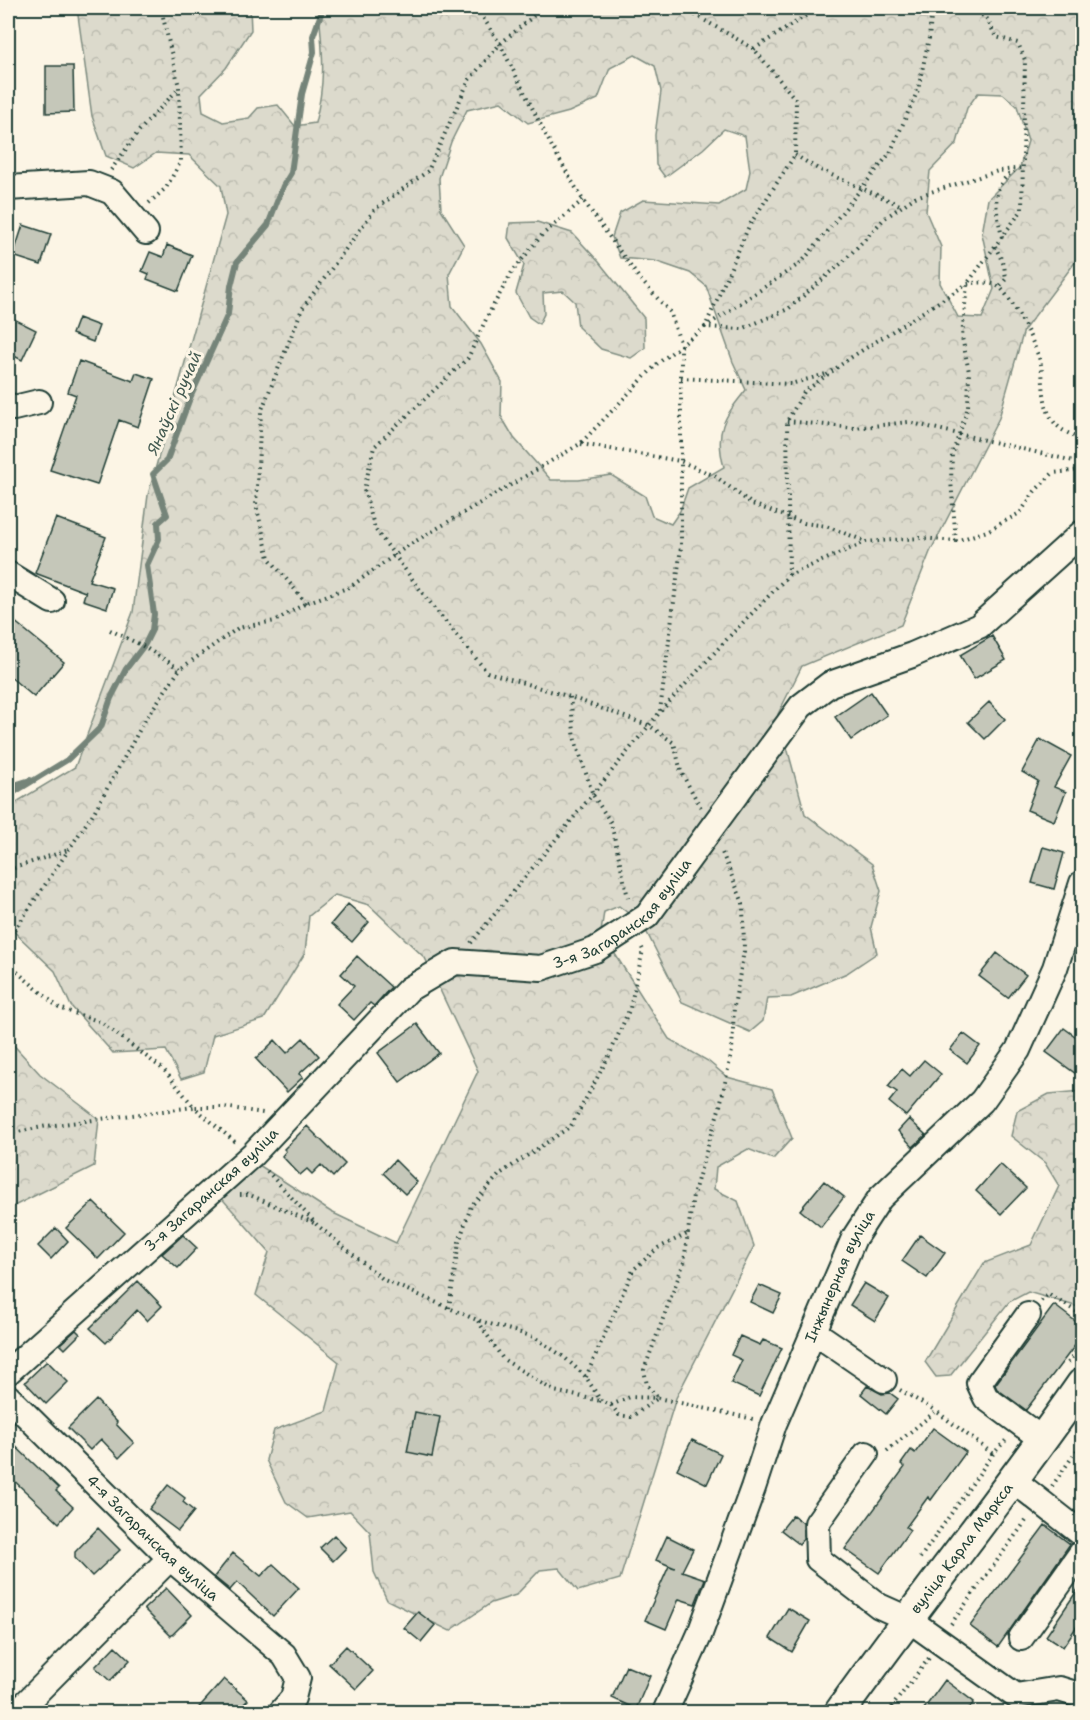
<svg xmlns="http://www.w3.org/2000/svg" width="1090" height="1720" font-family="'Shantell Sans',sans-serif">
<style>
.forest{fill:url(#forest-crowns);stroke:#7e8c80;stroke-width:1.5;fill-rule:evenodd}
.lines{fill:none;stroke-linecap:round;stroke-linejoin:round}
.stream{stroke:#758479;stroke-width:6}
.building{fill:#c5c7b9;stroke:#1f3d34;stroke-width:1.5}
.minor-casing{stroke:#1f3d34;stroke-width:28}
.major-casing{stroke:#1f3d34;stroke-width:34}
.path{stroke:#1f3d34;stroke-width:4;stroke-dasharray:1.5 4.5;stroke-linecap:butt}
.minor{stroke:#fcf5e5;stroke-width:24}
.major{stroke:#fcf5e5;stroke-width:30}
.labels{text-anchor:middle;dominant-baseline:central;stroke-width:6;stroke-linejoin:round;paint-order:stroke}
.street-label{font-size:15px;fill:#1f3d34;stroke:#fcf5e5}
.water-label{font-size:16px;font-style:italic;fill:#435a51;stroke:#fcf5e5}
</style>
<defs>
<pattern id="forest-crowns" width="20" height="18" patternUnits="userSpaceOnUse" patternTransform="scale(1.5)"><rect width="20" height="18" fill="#dcdacc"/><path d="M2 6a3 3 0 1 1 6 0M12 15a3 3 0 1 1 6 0" fill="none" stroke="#bcbcb0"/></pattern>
</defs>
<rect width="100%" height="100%" fill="#fcf5e5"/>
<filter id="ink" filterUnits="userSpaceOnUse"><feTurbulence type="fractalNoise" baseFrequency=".0167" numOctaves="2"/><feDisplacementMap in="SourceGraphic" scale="12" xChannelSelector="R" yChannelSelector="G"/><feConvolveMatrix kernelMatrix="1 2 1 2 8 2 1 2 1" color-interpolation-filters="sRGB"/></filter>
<g filter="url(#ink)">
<path class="forest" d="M77,8h173l1,22 -25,38 -25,26 2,18 20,10 26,-4 9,-10 20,-3 17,21 20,-3c11,-43 8,-68 4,-111l2,-4h761v245l-58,77 -25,88 -69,134 -29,73 -99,41 -24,48 27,100 67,50 9,27 -10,36 6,26 -30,20 -56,24 -24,1 -4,23 -13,11 -68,-30 -39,-77 -24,-19 -15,6 -3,20 68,107 39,22 19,16 45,12 20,49 -19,21 -25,-10 -32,18 -2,22 24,12 16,45 -78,152 -56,181 -42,12 -19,-23 -19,2 -24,25 -25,8 -41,28 -63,-31 -13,-28 -4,-40 -20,-21 -42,7 -22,-16 -20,-42 8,-30 52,-19 13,-49 -83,-67 13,-43 -52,-59 42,-28 72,47 65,31 82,-172 -53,-113 -56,-53 -34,-10 -26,21 -4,37 -41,66 -51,16 -9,37 -23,7 -15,-29 -53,3 -42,-47 -16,-35 -47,-45v-112l10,-13 57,-34 58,-155 15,-117 78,-280 -5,-29 -32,-31 -33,-2 -22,15 -28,-12 -14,-40zM635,55l20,11 6,25 -6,44 1,30 9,12 38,-28 21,-20 21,7 5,35 -4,18 -27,16 -76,-5 -23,13 -8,24 8,21 35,3 35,12 16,13 27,76 13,28c-22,27 -32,41 -22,77l-36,21 -8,23 -9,13 -19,-8 -7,-20 -34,-21 -32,5h-28l-37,-42 -13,-22 1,-34 -21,-38 -29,-38 -3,-32 15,-29 -23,-36 -2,-31 12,-36 16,-32 34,-8 27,21 41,-11 29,-13 12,-31zM978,93l25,1 14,12 11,35 -8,26 -32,32 -6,35 12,55 -12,29 -24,-1 -18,-34 1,-36 -15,-35 4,-41 27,-28 10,-35z
M537,222l35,11 27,29 45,56 1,30 -14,10 -30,-9 -23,-22 -3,-25 -12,-11 -20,2 1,21 -5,10 -10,-7 -13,-24 8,-28 -16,-27 2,-15z
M8,1039l32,35 59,45 -5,47 -86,43z
M1082,1091v217l-54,-16 -19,10 -59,74 -14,1 -11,-15 59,-99 47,-18 28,-59 -14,-23 -34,-27 6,-25 32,-17z"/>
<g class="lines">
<path class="stream" d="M8,787l22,-7
M8,796l59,-36 34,-33 10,-29 15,-29 19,-25 7,-14 2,-16 -7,-49 12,-26 -1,-16 9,-8 -14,-41 14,-14 23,-62 38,-84 3,-28 6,-24 31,-37 15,-39 8,-13 11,-79 12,-42 -1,-16 10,-28"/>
</g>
<path class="building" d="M46,66h27l1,46 -28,1z
M23,225l28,9 -10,31 -28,-9z
M167,245l25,10 -14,36 -31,-12 2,-5 -7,-3 8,-19 13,5z
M8,316l28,14 -14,30 -14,-7z
M78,318l21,8 -6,16 -21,-8z
M79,361l54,20 3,-8 18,6 -16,48 -19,-7 -22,65 -47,-15 26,-75 -8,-3z
M56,518l50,19 -17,44 24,7 -6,20 -24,-8 3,-10 -1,2 -50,-19z
M8,616l56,46 -30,35 -26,-22z
M992,636l14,24 -32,19 -14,-24z
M871,692l16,23 -36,25 -16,-23z
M989,702l16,17 -20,20 -17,-17z
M1040,739l31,17 -17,31 12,5 -12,29 -27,-11 11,-29 -16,-9z
M1043,847l21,6 -10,36 -22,-6z
M348,904l21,18 -17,20 -21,-18z
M997,953l29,22 -18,23 -29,-22z
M357,956l34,31 -17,19 -4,-3 -16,17 -17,-16 17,-18 -13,-12z
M417,1024l22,29 -39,29 -22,-29z
M1064,1028l19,14v37l-37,-27z
M963,1033l17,13 -13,17 -17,-13z
M303,1038l16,18 -20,18 4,3 -16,15 -31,-33 19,-19 12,13z
M924,1060l17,14 -35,42 -17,-14 8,-10 -9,-6 14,-17 8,7z
M909,1119l17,16 -13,12 -15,-16z
M307,1126l38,38 -12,13 -12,-12 -9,9 -5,-5 -7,6 -18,-19 4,-5 -2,-2z
M395,1160l22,22 -12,12 -22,-21z
M1000,1164l26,24 -25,26 -25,-23z
M824,1181l20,16 -23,30 -21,-17z
M93,1202l31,30 -26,27 -32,-31z
M56,1228l12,13 -17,18 -13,-13z
M183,1235l14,13 -19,20 -16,-14z
M920,1235l25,18 -18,25 -25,-17z
M138,1281l24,25 -15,15 -10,-11 -31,33 -16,-15z
M864,1283l25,15 -14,23 -25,-16z
M759,1285l23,10 -9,18 -23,-11z
M1054,1305l29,22v8l-57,75 -29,-21 -2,-4z
M76,1330l4,4 -15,15 -5,-5z
M740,1336l20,9 3,-5 19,8 -23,48 -28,-13 11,-23 -11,-5z
M47,1361l21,21 -22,22 -21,-22z
M867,1386l15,8 8,-1 8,6 -12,15 -25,-20z
M96,1400l21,22 -1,2 18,19 -15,15 -18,-19 -11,11 -22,-22z
M415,1412l25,5 -8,40 -25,-5z
M933,1428l33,24 -35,48 -3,-3 -22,30 4,3 -31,43 -34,-24 60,-82 -4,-3 10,-14 4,3z
M8,1439l51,49 -3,3 17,16 -14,16 -51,-48z
M692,1440l29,14 -14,30 -30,-15z
M168,1485l17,13 -2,4 11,9 -16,20 -29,-22z
M793,1515l10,8v16l-4,5 -18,-14z
M1045,1525l25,19 -72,103 -28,-21z
M98,1528l22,22 -28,26 -17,-18v-6z
M334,1535l12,13 -13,13 -13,-13z
M667,1536l26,13 -11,22 23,8 -10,25 -16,-5 -13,30 -21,-9 24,-54 6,2 -19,-8z
M233,1553l28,23 12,-12 26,24 -26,28 -36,-34 -7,8 -16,-13z
M1083,1582v35l-20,30 -17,-11z
M166,1588l26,27 -21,21 -27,-27z
M788,1608l22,13 -18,31 -22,-14z
M418,1612l17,13 -14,17 -17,-14z
M115,1646l15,14 -20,21 -15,-14z
M346,1646l27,25 -17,18 -27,-25z
M626,1666l24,10 -14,33 -24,-11z
M224,1679l24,21 -4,4 10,9h-60z
M945,1680l29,22 -8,11h-45z"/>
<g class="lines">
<defs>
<g id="minor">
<path d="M8,188l81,-5 23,9 34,40"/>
<path d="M8,405l6,3 25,-6"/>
<path d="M8,574l44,27"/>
<path d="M1028,1315l-49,68 7,15 57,42"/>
<path d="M814,1332l70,48"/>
<path id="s1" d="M8,1372l245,-218 156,-165 46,-27 86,6 54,-18 52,-34 154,-210 29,-22 82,-29 67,-29 103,-93"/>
<path id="s2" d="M8,1397l162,161 114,97 14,23 -5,20 -12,14"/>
<path d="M866,1454l-49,69 1,36 61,47 29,13 108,77 43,-7 23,7"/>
<path d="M1013,1480l69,54"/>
<path d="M1021,1638l61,-86"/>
<path d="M17,1712l153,-154"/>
<path id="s3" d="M665,1712l34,-76 54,-148 21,-64 80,-186 26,-40 102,-97 36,-51 37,-82 27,-85"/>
</g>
<g id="major">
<path id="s4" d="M840,1712c79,-111 165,-217 242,-328"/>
</g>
</defs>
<use href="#minor" class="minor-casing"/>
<use href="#major" class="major-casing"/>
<path class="path" d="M477,8l23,36 52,103 31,53 56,78 31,34 11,33v202l-21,164
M932,8l-3,30 -11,52 -28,63 -88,109 -97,65 37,2 46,-20 55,-47 42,-44 30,-21 83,-26 25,-3
M754,49l64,-41
M795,155l23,14 84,37
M111,170l28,-39 40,-43
M583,200l-41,35 -30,37 -24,43 -20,43 -94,89 -10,43 11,39 52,70 60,73 83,25 80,29 24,17 7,29 20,36
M149,203l17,-15 15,-27 -2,-74 -18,-79
M1002,237c-5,-25 -14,-50 12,-66
M995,246l9,19 2,14 -7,8
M681,378l110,6 35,-10
M787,421l68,7 53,-6 174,41
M581,444l99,17 35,15 37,28 52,19 22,3 39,15
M956,541l-5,-60 1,-26 16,-47 1,-36 -7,-35 5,-53 55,-74 3,-150 -7,-17 -22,-6 -10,-20 -15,-6 -3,-3
M789,575l-2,-154 17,-29 46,-34 117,-74c10,-2 23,-3 32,3 11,7 40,64 42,78 3,17 1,39 11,54 7,12 19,15 30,21
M306,603l-37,-45 -13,-53 5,-93 41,-103 73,-100 53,-38 41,-91 31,-36 43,-36
M110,630l31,15 39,24
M570,697l5,43 18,55 18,28 18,79
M8,870l60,-20
M8,940l86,-128 51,-92 35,-51 58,-41 37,-7 31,-18 44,-16 59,-42 171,-101 77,-80 48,-37 44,-101 46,-71 1,-55 -42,-51 -62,-36 -7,-5
M471,943l189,-231 67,-73 62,-64 77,-33 54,-4 36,3 31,-10 33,-18 15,-22 18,-18 29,-3
M8,964l51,44 42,14 63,48 30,37h30l39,6
M8,1134l39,-8 147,-19 41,35
M267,1171l50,54 67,55 93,40 57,17 30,20 22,20 15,24 10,4 19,-8 28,1 95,21
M240,1195h10l64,28
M1041,1301l7,-7 34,21
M449,1308l10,-66 12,-36 29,-32 71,-48 38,-70 21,-48 13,-58 -3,-6
M478,1321l25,38 51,32 47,10
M1068,1363l14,-19
M586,1377l47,-107 25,-22 29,-14
M900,1390l36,21
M611,1405l8,10 12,2 27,-19 -11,-13 -3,-15 40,-108 9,-67 27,-89 12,-55 2,-45 10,-55 -1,-48 -22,-53
M887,1451l49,-40 57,43
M1052,1486l30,-43
M920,1558l73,-104 14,-15
M951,1624l77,-106
M888,1712l41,-54"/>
<use href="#minor" class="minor"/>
<use href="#major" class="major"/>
</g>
</g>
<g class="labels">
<g class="street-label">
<text stroke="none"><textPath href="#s1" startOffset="795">3-я Загаранская вуліца</textPath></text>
<text stroke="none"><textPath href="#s1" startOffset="273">3-я Загаранская вуліца</textPath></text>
<text stroke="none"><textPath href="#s3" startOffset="470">Інжынерная вуліца</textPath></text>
<text stroke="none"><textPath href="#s2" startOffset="202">4-я Загаранская вуліца</textPath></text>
<text stroke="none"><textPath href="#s4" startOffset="204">вуліца Карла Маркса</textPath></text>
</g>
<g class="water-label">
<text transform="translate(174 403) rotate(-66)">Янаўскі ручай</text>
</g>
</g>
<rect width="1090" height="1720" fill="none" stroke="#fcf5e5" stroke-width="30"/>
<rect x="15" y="15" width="1060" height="1690" fill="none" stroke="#1f3d34" stroke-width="2" filter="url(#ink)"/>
</svg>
